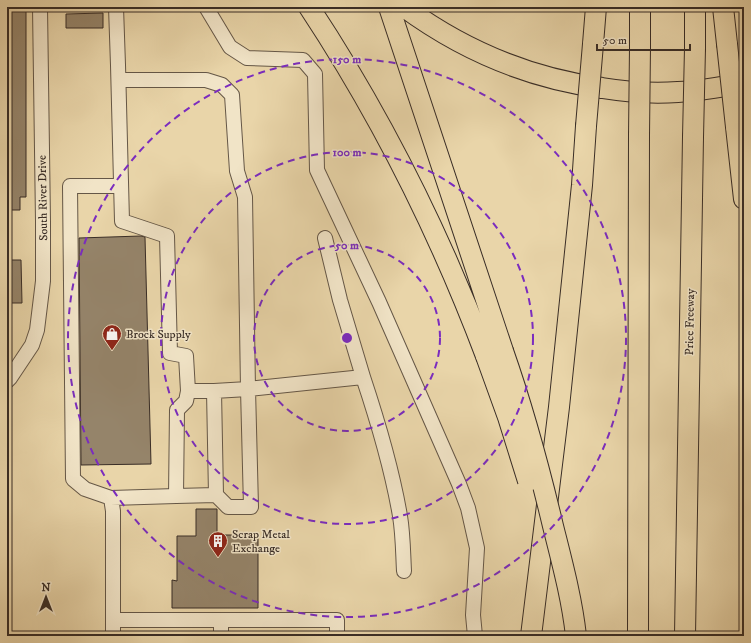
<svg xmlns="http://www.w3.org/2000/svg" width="751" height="643" font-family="'IM FELL DW Pica',serif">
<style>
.building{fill:#95846a;stroke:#392d26}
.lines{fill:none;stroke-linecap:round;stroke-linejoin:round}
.minor-casing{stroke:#655747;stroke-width:16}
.highway-casing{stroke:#392d26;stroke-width:22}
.minor{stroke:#f1e4c7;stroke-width:14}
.highway{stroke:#e9d5a9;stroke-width:20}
.highway-bridge-casing{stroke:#392d26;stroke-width:22;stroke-linecap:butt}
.highway-bridge{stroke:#e9d5a9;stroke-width:20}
.ring{fill:none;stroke:#7b2cbf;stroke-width:2;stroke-dasharray:7 5}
.labels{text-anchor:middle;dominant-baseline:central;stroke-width:3;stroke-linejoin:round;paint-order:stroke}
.street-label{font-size:12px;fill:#392d26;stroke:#f1e4c7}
.poi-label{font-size:12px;fill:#392d26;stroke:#f1e4c7;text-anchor:start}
.centre{fill:#7b2cbf;stroke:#f1e4c7;stroke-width:2}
.ring-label{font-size:12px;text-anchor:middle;font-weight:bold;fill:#7b2cbf;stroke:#f1e4c7;stroke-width:3;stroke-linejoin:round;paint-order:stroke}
</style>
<rect width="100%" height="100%" fill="#e9d5a9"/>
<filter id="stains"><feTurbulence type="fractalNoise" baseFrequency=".005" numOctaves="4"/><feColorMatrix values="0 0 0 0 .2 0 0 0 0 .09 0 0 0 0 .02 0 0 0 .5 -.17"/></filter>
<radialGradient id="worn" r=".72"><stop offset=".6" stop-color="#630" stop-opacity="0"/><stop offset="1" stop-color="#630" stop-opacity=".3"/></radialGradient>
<path class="building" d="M7,7h19v190h-6v13h-13z
M103,13v15h-37v-14z
M141,236l4,1 6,227 -70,1 -2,-227z
M7,260h14l1,43h-15z
M196,509h21v26h41v73h-86v-28l5,1v-45h19z"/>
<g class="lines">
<defs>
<path id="minor" d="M206,7l24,40 17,11 56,2 12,14 2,96 62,132 80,182 9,24 9,40 -4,67 2,21
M119,80h87l16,5 10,10 5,76 8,26 3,192 115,-12c15,45 29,92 37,139 3,18 3,36 4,55
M325,238l15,62 23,77
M7,381l3,-3 22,-33 5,-15 6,-49v-59l-3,-215
M214,391l34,-2 3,118h-23l-12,-12
M176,496l40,-1 -2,-104h-26
M111,498l-26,-9 -12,-10 -3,-293h51
M113,620h224v16
M221,620v16
M113,636v-125l-2,-13 65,-2 1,-86 9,-9 2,-10 -2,-35 -16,-3 -3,-117 -45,-15 -4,-156 -2,-58"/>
<path id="highway" d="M309,7c72,109 131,227 177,349
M389,7l114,344
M404,7c60,44 124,71 198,81 25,4 50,6 76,4 22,-1 44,-5 66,-9
M723,7l4,37
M593,44l3,-37
M640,47v-40
M695,48v-41
M736,127l8,72
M531,636l28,-229 23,-222 4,-59
M638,636l1,-501
M685,636l8,-499"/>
</defs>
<use href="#minor" class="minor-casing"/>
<use href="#highway" class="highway-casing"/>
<use href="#minor" class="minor"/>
<use href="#highway" class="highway"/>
<defs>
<path id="highway-bridge" d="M727,44l9,83
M586,126l7,-82
M639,135l1,-88
M693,137l2,-89
M503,351c20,57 36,116 50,175 9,36 19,73 23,110
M486,356l22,61 20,64"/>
</defs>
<use href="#highway-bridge" class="highway-bridge-casing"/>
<use href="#highway-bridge" class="highway-bridge"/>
</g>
<g class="ring">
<circle cx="347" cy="338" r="93"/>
<circle cx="347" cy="338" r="186"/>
<circle cx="347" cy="338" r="279"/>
</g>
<defs>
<symbol id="shop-pin" viewBox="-11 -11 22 30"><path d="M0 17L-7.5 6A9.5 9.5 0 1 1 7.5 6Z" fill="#8f2418" stroke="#f1e4c7"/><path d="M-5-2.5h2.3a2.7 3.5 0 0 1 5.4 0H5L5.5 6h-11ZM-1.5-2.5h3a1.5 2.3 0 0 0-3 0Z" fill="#fff"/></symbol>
<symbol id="building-pin" viewBox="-11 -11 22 30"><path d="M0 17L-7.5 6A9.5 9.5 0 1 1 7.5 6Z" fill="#8f2418" stroke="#f1e4c7"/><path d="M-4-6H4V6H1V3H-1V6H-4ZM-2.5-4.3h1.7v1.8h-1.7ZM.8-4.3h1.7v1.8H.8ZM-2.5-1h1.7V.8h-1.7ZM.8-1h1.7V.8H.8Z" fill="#fff"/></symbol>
</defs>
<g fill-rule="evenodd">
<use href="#shop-pin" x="101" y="323" width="22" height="30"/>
<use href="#building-pin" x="207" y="530" width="22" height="30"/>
</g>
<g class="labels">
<g class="street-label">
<text transform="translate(43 198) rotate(-91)">South River Drive</text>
<text transform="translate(690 322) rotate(-89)">Price Freeway</text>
</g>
<g class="poi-label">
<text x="126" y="334">Brock Supply</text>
<text x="232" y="534">Scrap Metal<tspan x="232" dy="14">Exchange</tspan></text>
</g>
</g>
<circle cx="347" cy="338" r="6" class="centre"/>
<g class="ring-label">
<text x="347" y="63">150 m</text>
<text x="347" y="156">100 m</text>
<text x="347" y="249">50 m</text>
</g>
<rect width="751" height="643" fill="none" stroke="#e9d5a9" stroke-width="24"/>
<rect x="8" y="8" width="735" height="627" fill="none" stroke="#392d26" stroke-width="2"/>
<rect x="12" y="12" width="727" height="619" fill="none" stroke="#392d26"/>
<g transform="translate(46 597)" stroke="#f1e4c7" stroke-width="3" paint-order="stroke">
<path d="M0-3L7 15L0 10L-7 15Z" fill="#392d26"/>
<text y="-6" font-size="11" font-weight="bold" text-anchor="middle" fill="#392d26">N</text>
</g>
<path d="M597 44v6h93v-6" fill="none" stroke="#392d26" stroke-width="2"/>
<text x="603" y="44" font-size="12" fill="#392d26" stroke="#f1e4c7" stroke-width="3" paint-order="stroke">50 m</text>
<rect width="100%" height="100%" filter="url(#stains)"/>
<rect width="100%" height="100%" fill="url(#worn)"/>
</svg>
